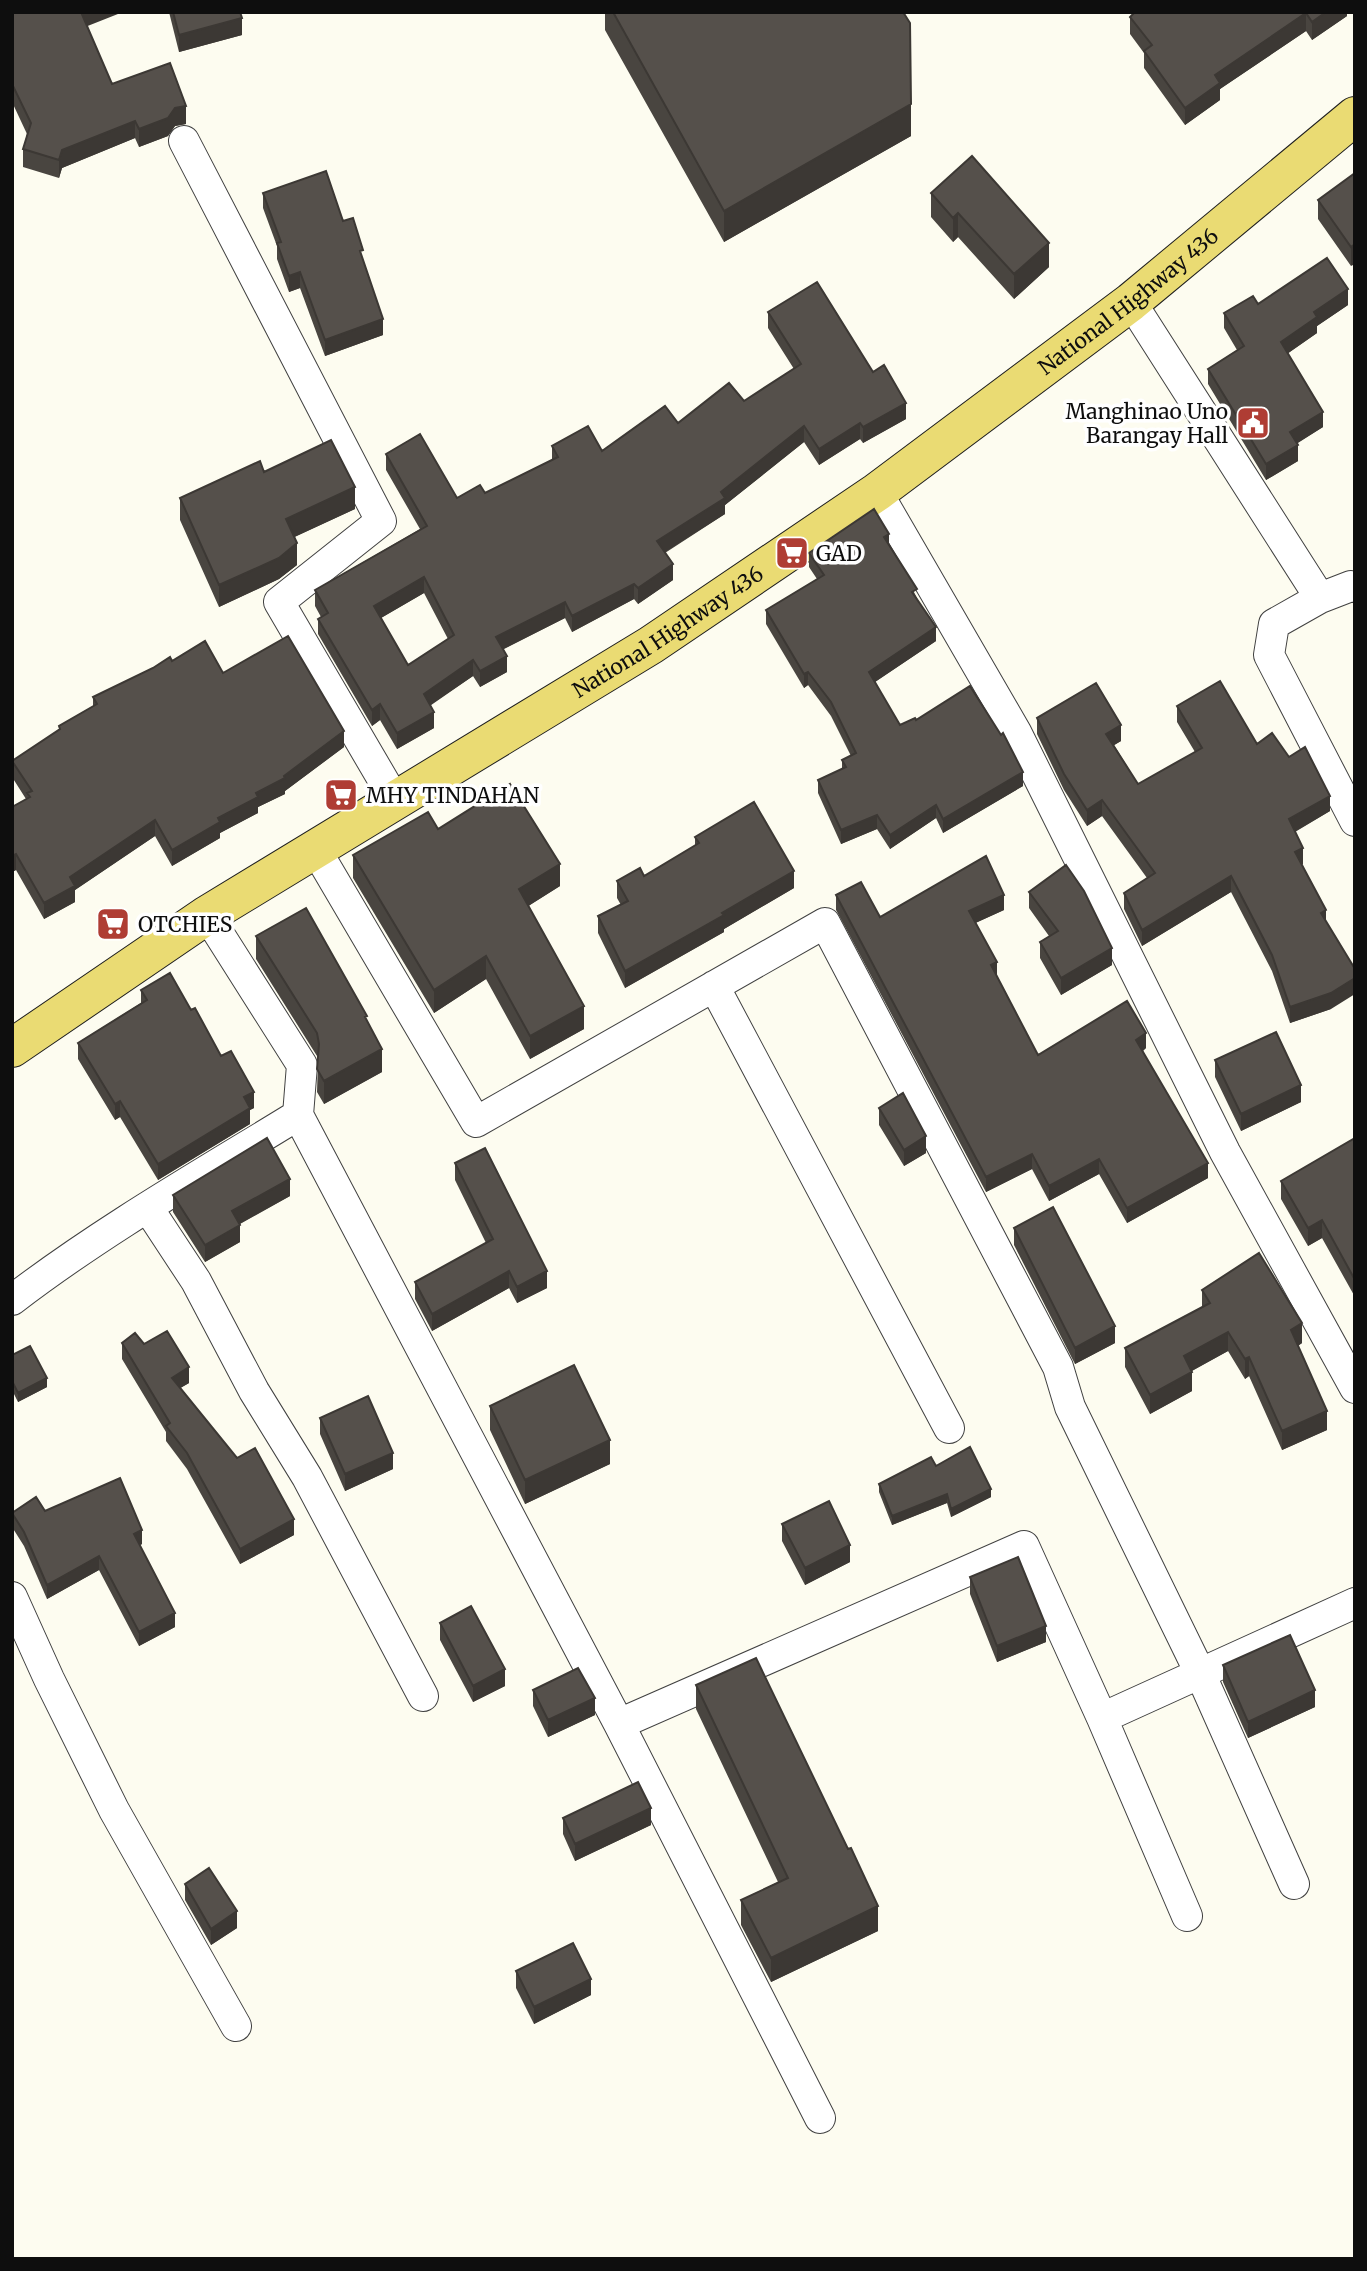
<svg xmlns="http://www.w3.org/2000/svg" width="1367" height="2271" font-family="Merriweather,serif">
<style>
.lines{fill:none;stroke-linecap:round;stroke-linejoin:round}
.minor-casing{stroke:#414141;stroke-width:32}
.primary-casing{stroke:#1f1f1f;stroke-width:40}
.minor{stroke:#fff;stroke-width:30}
.primary{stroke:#eadb73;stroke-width:38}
.wall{fill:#494540;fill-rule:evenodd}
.shaded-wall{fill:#3c3834}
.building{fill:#55504b;stroke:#3c3834;stroke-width:2;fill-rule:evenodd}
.labels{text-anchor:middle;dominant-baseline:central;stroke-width:7;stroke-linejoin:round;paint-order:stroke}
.street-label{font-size:21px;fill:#0e0e0e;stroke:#fff}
.poi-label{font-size:21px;fill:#0e0e0e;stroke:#fff;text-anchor:start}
</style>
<rect width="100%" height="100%" fill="#fdfcf0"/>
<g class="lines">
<defs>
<path id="minor" d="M184,141l197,380 -102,81 117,200
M1131,302l189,296
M877,492l139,240 209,420 130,236
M1355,587l-4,-1 -31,12 -46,26 -5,31 86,166
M316,850l160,272 349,-199 233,444 12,40 130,266 94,211
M207,915l95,150 -4,50 321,609 201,394
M714,986l235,442
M148,1208l48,73 58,110 53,86 116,219
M12,1300c90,-69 190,-126 286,-185
M12,1597l37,82 65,131 122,216
M1102,1718l253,-115
M619,1724l405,-178 78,172 85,198"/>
<g id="primary">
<path id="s1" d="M12,1048l195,-133 444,-270 226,-153 254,-190 224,-186"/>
</g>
</defs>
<use href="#minor" class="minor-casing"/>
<use href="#primary" class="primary-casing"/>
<use href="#minor" class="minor"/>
<use href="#primary" class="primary"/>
</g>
<path class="wall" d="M12,12l75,14 25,58 74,40 -11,2 -7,10 -29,11 -4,-9 -73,30 -3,10 -36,-11v-18l4,-15 -15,-32z
M169,12h71l2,23 -63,17z
M605,12h298l8,124 -187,106 -119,-212z
M1347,12v4l-35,24 -6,-9 -86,58v11l-35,25 -41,-57v-15l-14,-19v-17z
M1355,173l-4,93 -33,-47v-19z
M263,193l80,28 20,39 20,75 -58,21 -25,-68 -11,4 -12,-33v-13l-14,-38z
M931,193l118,74 -35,32 -56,-62 -5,5 -22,-25z
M1348,305l-31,21v7l-30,21 36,73 -26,16 1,18 -32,19 -58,-96v-15l29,-19 -13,-22v-15z
M768,312l105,60 33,47 -43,24 -3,-4 -41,26 -15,-23 -79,63v9l-60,39 8,27 -35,24 -4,-5 -62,33 -7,-14 -62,31 4,23 -27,15 -7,-11 -43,29 4,23 -37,21 -17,-29 -8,6 -54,-92v-15l3,-2 -6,-11v-16l105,-61 -34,-59v-16l71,44 28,-5 67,-33v-14l50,5 142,-50 50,-32 -26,-41zM424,593l24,46 -40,26 -27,-47z
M264,472l91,37 -61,28 3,28 -18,14 -60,28 -39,-87v-22z
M889,544l28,54 19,43 -61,41 25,43 16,-5 107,66 -80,47 -7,-15 -46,31 -13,-20 -36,15 -23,-51v-13l24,-11v-9l9,-4 -20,-40 -23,-31 -4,3 -38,-64v-14l51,-31 -8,-12v-14z
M172,661l51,12 121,74 -59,44v3l-27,13v6l-38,20v5l-48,28 -17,-30 -80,54v12l-31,17 -28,-49 -4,2 14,-73 -14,-22v-16l47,-31v-4l34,-20v-9z
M1177,706l80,38 32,13 41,54 -35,21 8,32h-1l24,59 5,86 -41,14 -18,-52 -41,-79 -89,54 -18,-37v-16l23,-15 -45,-62 -15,10 -23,-36 -27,-56v-16l84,23 -7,4 24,39 57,-32 -18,-30z
M438,829l122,57 -32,20 56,123 -54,30 -44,-80 -52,34 -81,-135v-23z
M695,837l99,51 -70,41v3l-99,56 -27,-55v-17l23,-11 -4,-7v-17l27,-5 51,-30z
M1029,892l83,73 -51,30 -21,-37v-16l9,-6 -20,-28z
M836,895l44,22 124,-7 -29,13 22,53 41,79 108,-7 -3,3 65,127 -81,45 -28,-49 -50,27 -17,-32 -46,23 -150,-282z
M256,936l111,85 15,51 -58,32 -7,-12 1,-31 -1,-5 -61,-97z
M141,990l50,20 63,98 -4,2v14l-92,56 -38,-63 -5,3 -37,-61v-16l63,-40z
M1215,1060l86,42 -60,29 -26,-54z
M879,1108l47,45 -22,13 -25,-41z
M1355,1138v159l-33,-59 -14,8 -27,-47v-18z
M455,1163l92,125 -30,15 -8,-15 -77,43 -17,-32v-17l71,-39 -31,-63z
M173,1195l117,1 -50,28v18l-35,20 -32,-50z
M1014,1228l101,115 -40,21 -61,-119z
M1202,1290l100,53 -4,3 29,84 -45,20 -33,-74 -4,3 -17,-28 -36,20v20l-42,23 -25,-47v-19l77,-41z
M122,1343l22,1 45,39 -9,5 114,147 -54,29 -53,-95 -21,-28v-9l-44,-73z
M12,1355l35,32 -29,15 -6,-12z
M490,1406l120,58 -85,40 -35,-74z
M320,1418l73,51 -48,22 -25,-57z
M936,1466l55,31 -40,20 -4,-14 -55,22 -13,-33v-8z
M45,1511l97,33 -2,1 35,82 -36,19 -40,-76 -52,29 -23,-53 -12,-19v-15z
M782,1524l68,38 -45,23 -23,-44z
M970,1577l76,65 -49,20 -27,-68z
M440,1623l65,63 -32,16 -33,-62z
M1223,1665l92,42 -67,31 -25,-56z
M696,1685l152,164 30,82 -107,51 -30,-57v-25l37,-18 -82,-173z
M533,1690l62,25 -47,22 -15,-31z
M563,1818l88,7 -76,36 -12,-27z
M185,1884l52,44 -26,17 -26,-45z
M516,1971l75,24 -57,29 -18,-36z"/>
<path class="shaded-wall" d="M80,12h43l-43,17z
M1326,12h21v4l-35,24v-18z
M1306,13v18l-86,58v11l-35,25v-17l30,-33z
M242,18v17l-63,17v-17z
M911,104v32l-187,106v-31z
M186,106v18l-11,2 -7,10 -29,11v-18l36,-21z
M135,121v17l-73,30 -3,10v-18l3,-10z
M958,213v24l-5,5v-24z
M1049,243v24l-35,32v-25z
M1355,244v20l-4,2v-19z
M300,272v16l-11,4v-16z
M1348,289v16l-31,21v7l-36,25v-16l33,-30z
M383,319v16l-58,21v-16z
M906,403v16l-43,24v-16z
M1323,412v15l-33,21v-16z
M860,423v16l-41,26v-16z
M804,426v16l-79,63v9l-68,43v-16z
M1298,445v16l-32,19v-16z
M355,487v22l-69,32v-22z
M889,534v14l-5,-11z
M297,543v22l-18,14 -60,28v-22z
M673,564v16l-35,24v-16z
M424,577v16l-50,29v-16z
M634,584v15l-62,33v-16z
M565,602v16l-69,35v-16z
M936,627v14l-67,45v-14z
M507,656v16l-27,15v-16z
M473,660v16l-49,34v-16z
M808,672v13l-4,3v-14z
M380,704v16l-8,6v-16z
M434,712v16l-37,21v-16z
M1121,725v16l-15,9v-16z
M344,731v16l-59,44v3l-27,13v6l-38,20v5l-48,28v-16l84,-57 28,-17z
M1023,772v14l-80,47v-14z
M1330,796v15l-41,24v-16z
M1102,800v16l-15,10v-16z
M936,805v13l-46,31v-14z
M877,815v14l-36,15v-14z
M155,820v16l-80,54v12l-31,17v-16l26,-26z
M1303,848v16l-8,4v-16z
M16,854v16l-4,2v-16z
M560,864v22l-41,26v-23z
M794,871v17l-70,41v3l-99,56v-17z
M1231,876v16l-89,54v-16z
M1004,895v15l-35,16v-15z
M1326,910v16l-5,-13z
M1112,948v17l-51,30v-17z
M486,956v23l-52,34v-23z
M997,962v15l-6,-12z
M1355,978v16l-24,15 -41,14v-16z
M584,1006v23l-54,30v-23z
M1146,1033v15l-10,7v-15z
M382,1049v23l-58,32v-23z
M1301,1085v17l-60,29v-17z
M254,1092v16l-4,2v14l-92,56v-16l86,-67z
M120,1101v16l-5,3v-16z
M926,1136v17l-22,13v-16z
M1032,1154v15l-46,23v-15z
M1099,1159v15l-50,27v-15z
M1208,1163v15l-81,45v-15z
M290,1179v17l-58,32v-17z
M1322,1220v18l-14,8v-18z
M240,1225v17l-35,20v-17z
M509,1271v17l-77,43v-17z
M547,1271v17l-30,15v-16z
M1302,1323v20l-11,7v-20z
M1115,1326v17l-40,21v-16z
M1228,1332v19l-44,24v-19z
M1249,1357v19l-4,3v-20z
M189,1367v16l-17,10v-15z
M1192,1372v19l-42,23v-19z
M47,1378v9l-29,15v-9z
M1327,1411v19l-45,20v-19z
M610,1440v24l-85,40v-24z
M393,1453v16l-48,22v-17z
M991,1489v8l-40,20v-8z
M947,1494v9l-55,22v-9z
M294,1519v16l-54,29v-15z
M142,1530v14l-8,4v-14z
M850,1545v17l-45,23v-17z
M99,1556v14l-52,29v-14z
M175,1613v14l-36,19v-14z
M1046,1626v16l-49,20v-16z
M505,1669v17l-32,16v-16z
M1315,1690v17l-67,31v-16z
M595,1698v17l-47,22v-17z
M651,1808v17l-76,36v-17z
M878,1906v25l-107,51v-24z
M237,1911v17l-26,17v-16z
M591,1979v16l-57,29v-17z"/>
<path class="building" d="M12,12h69l31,72 58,-21 16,43 -11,2 -7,10 -29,11 -4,-8 -73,29 -3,10 -36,-11 8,-26 -19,-39z
M173,12h67l2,6 -63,17z
M613,12h290l7,11 1,81 -187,107z
M1135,12h191l-14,10 -6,-9 -91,62 5,8 -35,25 -41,-57 8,-6 -22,-28z
M972,156l77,87 -35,31 -56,-61 -5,5 -22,-25z
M326,171l17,50 10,-3 10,32 -3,1 23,68 -58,21 -25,-68 -11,4 -12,-33 4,-1 -18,-49z
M1355,173v71l-4,3 -33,-47z
M1327,258l21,31 -34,23 3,5 -36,25 42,70 -33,20 8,13 -32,19 -58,-95 36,-23 -20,-33 29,-17 5,8z
M817,282l56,90 11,-7 22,38 -43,24 -3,-4 -41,26 -15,-23 -83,66 4,6 -68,43 16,23 -35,24 -4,-4 -62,32 -7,-14 -69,35 11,19 -27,15 -7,-11 -49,34 10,18 -37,21 -17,-29 -8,6 -54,-91 10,-6 -13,-23 112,-64 -41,-72 34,-20 37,64 23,-13 5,8 73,-36 -6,-11 36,-20 14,25 63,-45 13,17 51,-40 15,18 57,-37 -33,-52zM424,577l30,58 -46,30 -34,-59z
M331,440l24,47 -69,32 11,24 -18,15 -60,27 -39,-87 80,-37 4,11z
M874,509l15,25 -5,3 33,52 -5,3 24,35 -67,45 31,53 15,-7 1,2 54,-34 31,49 2,-2 20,39 -80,47 -7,-14 -46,30 -13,-20 -36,15 -23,-50 28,-13 -4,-7 14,-7 -25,-51 -23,-30 -4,2 -38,-64 58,-35 -15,-22z
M288,636l56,95 -60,45 1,2 -29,15 2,4 -40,21 2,4 -48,28 -17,-30 -85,57 5,9 -31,17 -28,-49 -4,2v-49l18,-10 -3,-4 5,-2 -20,-30 48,-32 -1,-3 38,-22 -4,-7 60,-29 17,-11 2,4 33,-20 18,32z
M1220,681l37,63 15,-11 17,24 16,-10 25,49 -41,23 14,29 -8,4 31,58 -5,3 34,56v9l-24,15 -41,14 -18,-52 -41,-79 -89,54 -18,-37 31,-20 -53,-73 -15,10 -23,-36 -27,-56 59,-35 25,42 -15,9 32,50 64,-36 -25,-42z
M510,784l50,80 -41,25 65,117 -54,30 -44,-80 -52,34 -81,-135 75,-43 10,17z
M754,802l40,69 -72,42 2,2 -99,56 -27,-55 30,-15 -11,-20 23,-13 4,8 55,-33 -4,-6z
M986,856l18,39 -35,16 28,51 -6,3 47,90 89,-54 19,32 -10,7 72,123 -81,45 -28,-49 -50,27 -17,-32 -46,23 -150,-282 25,-13 19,35z
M1066,865l18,26 28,57 -51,30 -21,-36 18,-11 -29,-39z
M306,908l61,108 -2,1 17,32 -58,32 -7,-12 2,-25 -2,-11 -61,-97z
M170,973l21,37 4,-2 26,48 10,-5 23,41 -10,5 6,11 -92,56 -38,-63 -5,3 -37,-61 69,-43 -6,-10z
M1276,1032l25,53 -60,29 -26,-54z
M903,1093l23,43 -22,14 -25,-42z
M267,1138l23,41 -58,32 8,14 -35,20 -32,-50z
M1355,1138v142l-33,-60 -14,8 -27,-47z
M485,1148l62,123 -30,16 -8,-16 -77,43 -17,-32 78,-43 -38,-76z
M1053,1207l62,119 -40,22 -61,-120z
M1259,1253l43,70 -11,7 36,81 -45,20 -33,-74 -4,2 -17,-27 -44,24 8,16 -42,23 -25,-47 85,-45 -8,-13z
M167,1331l22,36 -17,11 65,80 18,-10 39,71 -54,30 -53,-96 -21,-27 4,-3 -48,-80 13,-10 9,11z
M30,1346l17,32 -29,15 -6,-12v-26z
M574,1365l36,75 -85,40 -35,-74z
M368,1396l25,57 -48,21 -25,-56z
M970,1447l21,42 -40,20 -4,-15 -55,22 -13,-32 52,-27 5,9z
M120,1478l22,52 -8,4 41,79 -36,19 -40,-76 -52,29 -23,-53 -12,-19 24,-16 9,14z
M829,1501l21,44 -45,23 -23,-44z
M1018,1557l28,69 -49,20 -27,-69z
M471,1606l34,63 -32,17 -33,-63z
M1290,1635l25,55 -67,32 -25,-57z
M756,1658l92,191 3,-1 27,58 -107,52 -30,-58 47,-22 -92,-193z
M578,1668l17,30 -47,22 -15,-30z
M638,1782l13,26 -76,36 -12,-26z
M209,1868l28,43 -26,18 -26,-45z
M573,1943l18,36 -57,28 -18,-36z"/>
<defs>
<symbol id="civic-square" viewBox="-11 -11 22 22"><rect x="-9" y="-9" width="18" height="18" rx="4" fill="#af3d34" stroke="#fff"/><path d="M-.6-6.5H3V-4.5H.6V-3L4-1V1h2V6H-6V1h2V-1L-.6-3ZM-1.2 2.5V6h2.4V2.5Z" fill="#fff"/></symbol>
<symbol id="supermarket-square" viewBox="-11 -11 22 22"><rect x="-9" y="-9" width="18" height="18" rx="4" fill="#af3d34" stroke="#fff"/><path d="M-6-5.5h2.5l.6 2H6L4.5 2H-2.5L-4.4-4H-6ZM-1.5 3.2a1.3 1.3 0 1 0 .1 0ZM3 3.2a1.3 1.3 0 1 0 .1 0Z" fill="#fff"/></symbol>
</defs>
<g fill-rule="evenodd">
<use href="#civic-square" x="1234" y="404" width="38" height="38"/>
<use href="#supermarket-square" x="773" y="534" width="38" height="38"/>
<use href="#supermarket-square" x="322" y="776" width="38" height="38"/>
<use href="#supermarket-square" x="94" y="905" width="38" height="38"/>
</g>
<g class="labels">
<g class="street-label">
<text stroke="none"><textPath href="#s1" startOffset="1344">National Highway 436</textPath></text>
<text stroke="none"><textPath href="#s1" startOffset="777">National Highway 436</textPath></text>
</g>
<g class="poi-label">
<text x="1228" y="411" text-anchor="end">Manghinao Uno<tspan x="1228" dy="24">Barangay Hall</tspan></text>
<text x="816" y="553">GAD</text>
<text x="366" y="795">MHY TINDAHAN</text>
<text x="138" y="924">OTCHIES</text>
</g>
</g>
<rect width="1367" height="2271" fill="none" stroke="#0e0e0e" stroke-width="28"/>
</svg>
